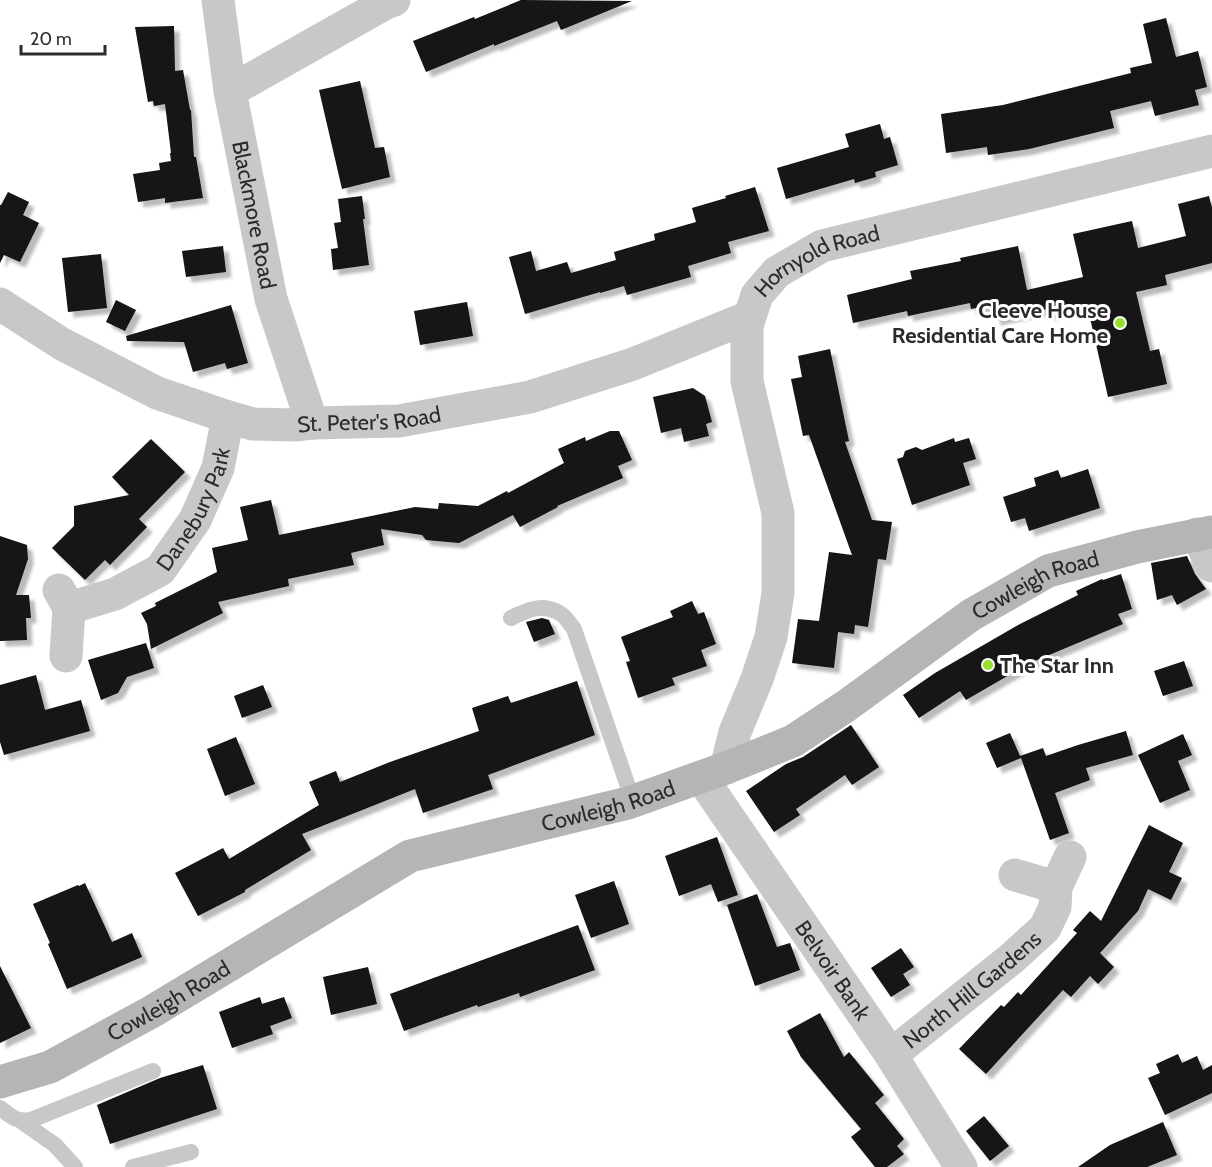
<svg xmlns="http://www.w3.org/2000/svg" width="1212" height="1167" font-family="Cabin,sans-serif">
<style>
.building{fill:#121212;filter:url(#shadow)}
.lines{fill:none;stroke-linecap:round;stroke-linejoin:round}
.lane{stroke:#c8c8c8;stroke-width:16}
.street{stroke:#c8c8c8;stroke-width:33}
.secondary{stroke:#b5b5b5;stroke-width:33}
.poi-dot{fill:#96e030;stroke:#fff;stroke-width:2}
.labels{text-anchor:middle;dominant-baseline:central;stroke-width:6;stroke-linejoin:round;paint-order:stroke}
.street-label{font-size:22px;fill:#2b2b2b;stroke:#fff}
.poi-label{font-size:22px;font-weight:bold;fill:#2b2b2b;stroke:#fff;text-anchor:end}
</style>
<defs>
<filter id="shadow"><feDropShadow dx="5.5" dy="5.5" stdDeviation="1.5" flood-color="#0004"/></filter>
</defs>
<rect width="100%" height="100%" fill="#fff"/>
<path class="building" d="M521,0l111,1 -71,29 -4,-9 -63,25v-2l-68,28 -13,-31 61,-24 1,2z
M1166,18l10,39 22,-6 9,36 -12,3 4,15 -44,11 -4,-15 -41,10 4,17 -85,21 -41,6 -1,-8 -41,6 -5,-39 62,-9 128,-32 -1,-5 22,-5 -9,-39z
M174,26l1,45 8,-1 7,40h1l3,47h2l7,41 -38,5v-5l-27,4 -5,-28 27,-4 -1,-7 12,-2 -1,-8h1l-6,-49 -11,2 -1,-5 -5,1 -13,-75z
M360,81l15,67 9,-1 6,30 -48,12 -23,-99z
M880,124l4,15 6,-2 8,28 -23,7 1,5 -21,6 -1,-4 -68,20 -9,-31 72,-21 -4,-13z
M755,187l14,44 -41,11 3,11 -43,13 3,11 -64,18 -3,-9 -24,7v-1l-75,22 -16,-57 22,-6 5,20 31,-9 4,11 45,-13 -2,-8 41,-12 -1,-6 42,-12 -4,-14 34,-10 -1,-2z
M8,192l21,10 -6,13 16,8 -19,39 -16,-7 -4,8v-58h1z
M362,196l3,23h-2l6,46 -36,5 -2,-21 7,-1 -4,-25 7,-1 -3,-23z
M1209,196l3,12v55l-47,12 2,10 -31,7 14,59 9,-2 8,35 -59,13 -20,-88 -1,-1 -38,7 -1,-6 -53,11 -3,-15 -21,4 -1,-6 -62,13 -1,-5 -54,12 -6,-28 65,-16 -2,-8 51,-10 -1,-3 58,-12 9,44 56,-13 -10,-43 59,-13 6,27 48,-12 -8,-32z
M223,246l3,26 -40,5 -4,-26z
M101,254l6,54 -39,4 -6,-54z
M116,300l20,10 -11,21 -19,-9z
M467,302l6,34 -53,9 -6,-34z
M231,305l17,58 -21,6 -2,-6 -32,9 -9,-30 -57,-1 -1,-5z
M830,349l19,92 -4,1 27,78 20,2 -6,38 -8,-1 -10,68 -13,-2 -1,9 -16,-2 -4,36 -42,-5 6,-44 21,2 10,-69 23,3 -43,-120 -6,1 -12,-57 11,-2 -4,-21z
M693,388l12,8 7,26 -6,2 3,12 -25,6 -3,-14 -20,5 -8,-36z
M610,431h9l13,29 -14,6 5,12 -66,28 1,1 -38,20 -7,-12 -54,28 -33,-3 -4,-5 -41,-6 3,16 -33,8 3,12 -66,14 1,7 -71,16 5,11 -72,36 -4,-25 -6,-11 15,-7 -1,-3 62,-31 -5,-24 36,-8 -8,-33 31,-7 8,35 136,-28 23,2 1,-6 39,3 29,-15 1,2 56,-30 -6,-14 27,-12 1,4z
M954,438l1,4 14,-4 7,21 -13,4 7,22 -58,20 -15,-46 6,-2 2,-6 11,-4 6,3z
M151,439l34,33 -46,47 8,8 -37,38 -5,-5 -20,20 -33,-32 22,-22v-20l55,-11 -17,-18z
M1088,469l12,39 -71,23 -4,-13 -14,4 -8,-25 33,-11 -2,-8 24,-8 3,8z
M0,536l27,9 1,14 -12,36h13l2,23h-5l1,22 -27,1z
M1187,556l8,18 11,15 -29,16 -5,-10 -15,5 -6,-37z
M1121,574l11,35 -14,5 5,10 -93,39 -64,37 -6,-9 -41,27 -16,-23 32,-22 85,-49 58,-29 -2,-4 26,-12 1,1z
M692,601l6,13 6,-2 12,32 -15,6 6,16 -35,12 3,7 -37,13 -12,-36 4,-1 -9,-24 52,-20 -3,-6z
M542,618l7,2 6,14 -21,8 -8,-20z
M146,643l8,25 -27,9 -9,16 -17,7 -13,-40z
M1184,661l9,25 -30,10 -9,-25z
M36,675l9,35 36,-10 9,31 -86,24 -4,-13v-57z
M577,681l18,54 -107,40 5,14 -70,24 -8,-24 -113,45 9,16 -66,40v2l-47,24 -23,-43 48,-25 6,11 90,-54 -10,-23 27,-11 4,11 50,-20 89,-31 -7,-23 36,-12 3,7z
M263,685l9,22 -30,11 -8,-22z
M851,725l28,42 -27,18 -7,-10 -49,34 4,6 -26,17 -28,-41 40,-27 17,-7z
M1126,731l7,24 -47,13 4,12 -35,13 14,40 -19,7 -29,-82 -24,10 -11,-25 24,-10 10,23 23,-8 3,8 32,-11z
M1183,734l9,21 -14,6 12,29 -30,13 -22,-48z
M236,737l19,47 -30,12 -18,-47z
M1149,825l34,18 -14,29 13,6 -11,22 -23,-11 -10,22 -38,42 14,14 -16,17 -8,-8 -19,21 -8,-7 -77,84 -27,-25 42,-44 3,2 14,-15 3,3 56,-62 -4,-3 17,-19 11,10z
M717,837l21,58 -20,7 -7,-18 -32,12 -14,-40z
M614,881l15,43 -38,14 -16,-43z
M85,883l27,59 20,-9 10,24 -75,32 -19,-45 2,-1 -17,-39 45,-19 1,1z
M757,894l20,53 13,-4 10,27 -45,16 -28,-81z
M578,925l17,45 -75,27 -1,-4 -41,14 -1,-2 -73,26 -14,-37z
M901,948l13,19 -11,7 7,11 -19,12 -20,-29z
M0,966l31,62 -31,15z
M368,967l9,37 -46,11 -8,-38z
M260,997l2,7 22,-7 8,21 -22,8 3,8 -41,14 -13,-36z
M820,1013l24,44 5,-5 35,43 -9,8 29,36 -7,7 7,8 -17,13h-12l-24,-30 10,-8 -60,-72 -14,-26z
M1178,1054l4,9 15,-7 6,14 9,-5v28l-47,22 -17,-37 12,-5 -4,-9z
M203,1065l14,44 -107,35 -13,-39 63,-27z
M984,1116l25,30 -19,15 -24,-30z
M1163,1122l14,33 -30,12h-69l32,-22z"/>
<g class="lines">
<path class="lane" d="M511,618c16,-8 33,-16 50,-4 5,3 9,10 13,15l59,172
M0,1108c12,9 16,14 31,12l122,-49
M21,1121l34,24 20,22
M133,1167l58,-15"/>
<g class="street">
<path id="s1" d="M218,0l12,91 41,208 41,124"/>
<path d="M230,91l156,-88 8,-3"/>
<path id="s2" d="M0,304l62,40 95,49 71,24 25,7 42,1 17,-2 87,-2 131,-24 103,-33 116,-47"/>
<path d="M1197,534l15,32"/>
<path id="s3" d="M59,590l10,18 46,-14 45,-24 35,-50 23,-52 10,-51"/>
<path d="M66,656l3,-48"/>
<path id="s4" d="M726,768l9,-36 22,-53 14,-42 7,-44v-80l-31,-132v-55l10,-31 20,-23 45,-26 390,-95"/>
<path id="s5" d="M701,777l190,278 70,112"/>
<path d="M1015,875l41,12"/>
<path id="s6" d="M891,1055l120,-96 34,-31 10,-21 1,-20 14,-30"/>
</g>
<path class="secondary" id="s7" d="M0,1082l50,-15 103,-56 257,-155 218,-53 98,-35 67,-27 53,-35 125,-91 77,-44 89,-24 75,-15"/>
</g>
<g class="poi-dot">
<circle cx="1120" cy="323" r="6"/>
<circle cx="988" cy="665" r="6"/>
</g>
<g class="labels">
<g class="street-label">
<text stroke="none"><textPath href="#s1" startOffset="218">Blackmore Road</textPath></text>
<text stroke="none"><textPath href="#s4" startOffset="558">Hornyold Road</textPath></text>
<text stroke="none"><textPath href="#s2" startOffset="398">St. Peter's Road</textPath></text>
<text stroke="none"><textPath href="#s3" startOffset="190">Danebury Park</textPath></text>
<text stroke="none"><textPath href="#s7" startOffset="1160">Cowleigh Road</textPath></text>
<text stroke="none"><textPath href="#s7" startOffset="674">Cowleigh Road</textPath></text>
<text stroke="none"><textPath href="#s5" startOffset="234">Belvoir Bank</textPath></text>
<text stroke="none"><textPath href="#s6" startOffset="104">North Hill Gardens</textPath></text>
<text stroke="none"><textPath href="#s7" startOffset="188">Cowleigh Road</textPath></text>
</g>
<g class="poi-label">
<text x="1108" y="310">Cleeve House<tspan x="1108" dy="25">Residential Care Home</tspan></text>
<text x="1000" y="665" text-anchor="start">The Star Inn</text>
</g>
</g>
<path d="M21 45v9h84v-9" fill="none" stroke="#2b2b2b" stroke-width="3"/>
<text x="30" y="45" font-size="18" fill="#2b2b2b" stroke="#ffffff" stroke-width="4.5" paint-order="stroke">20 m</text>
</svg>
